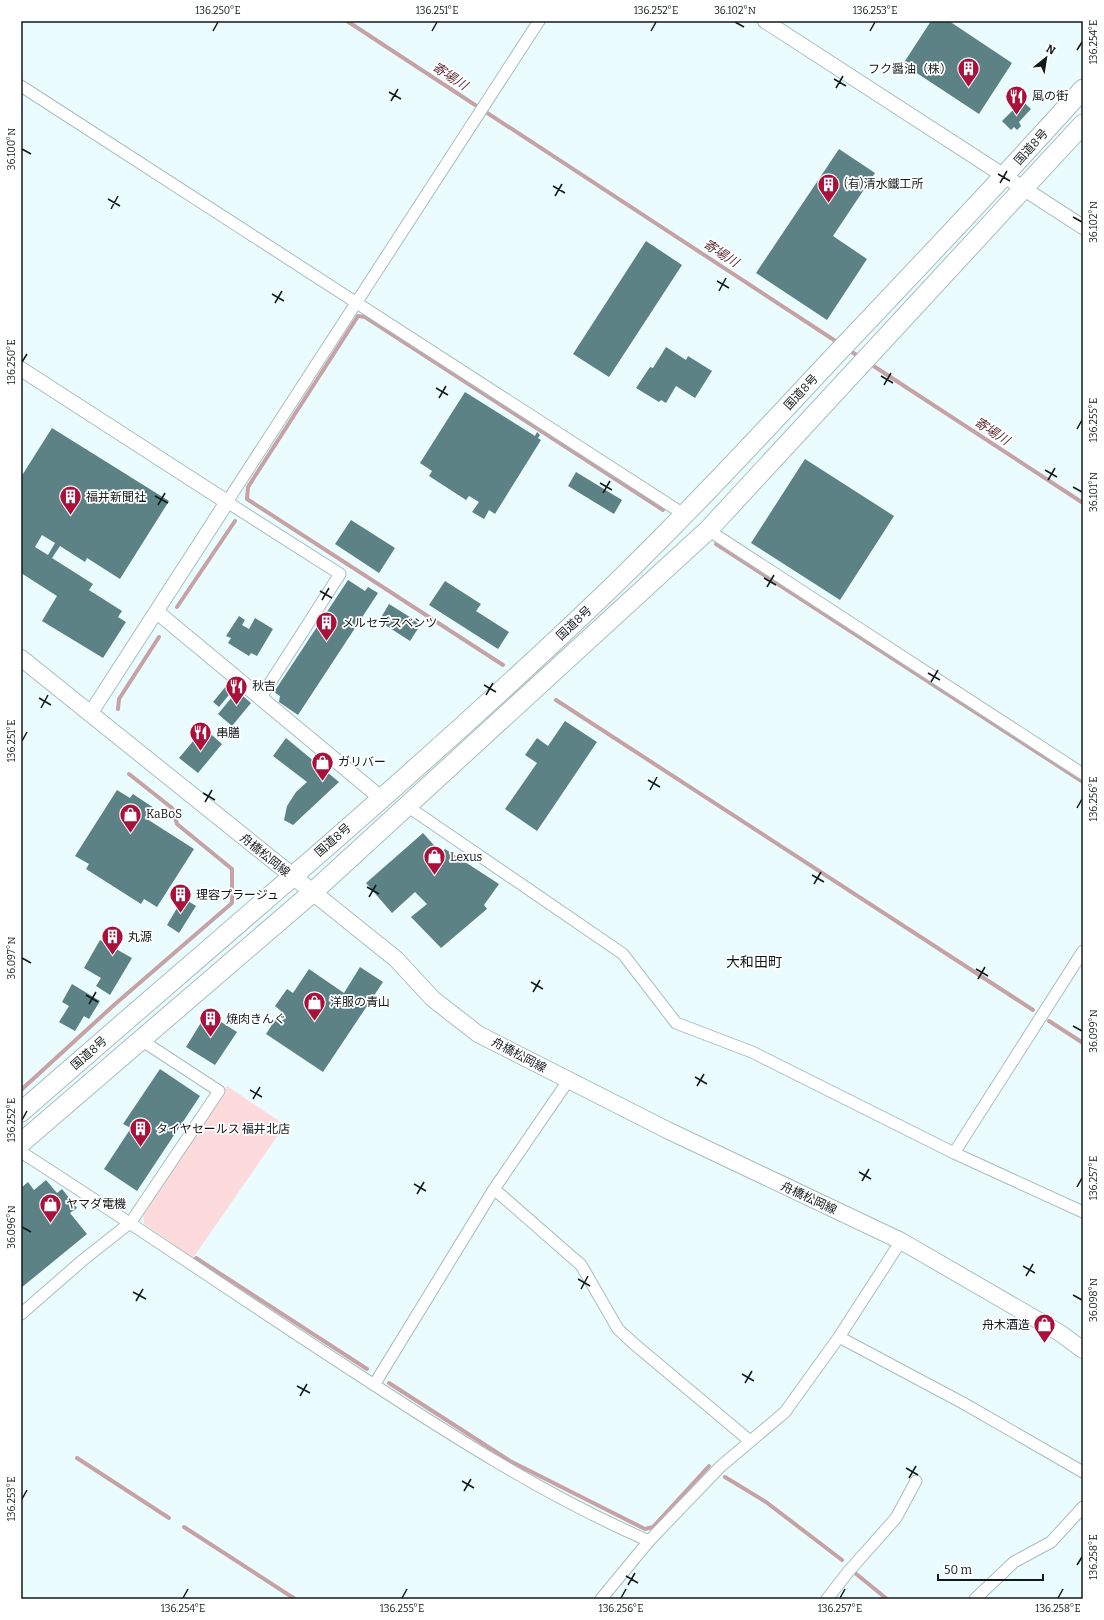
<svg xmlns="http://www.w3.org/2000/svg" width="1104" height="1620" font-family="Bitter,'Noto Sans JP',serif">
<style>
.green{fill:#fddadc}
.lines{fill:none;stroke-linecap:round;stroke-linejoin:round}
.stream{stroke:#c6a2a4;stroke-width:4}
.building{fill:#5c8286;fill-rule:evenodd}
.minor-casing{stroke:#a8bdbf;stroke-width:13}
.tertiary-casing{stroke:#a8bdbf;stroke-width:16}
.secondary-casing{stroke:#a8bdbf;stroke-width:18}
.trunk-casing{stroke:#a8bdbf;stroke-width:21}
.minor{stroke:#fff;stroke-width:11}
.tertiary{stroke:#fff;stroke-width:14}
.secondary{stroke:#fff;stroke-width:16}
.trunk{stroke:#fff;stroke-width:19}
.ticks{fill:none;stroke:#111919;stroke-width:1.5}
.labels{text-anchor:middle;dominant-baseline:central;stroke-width:3.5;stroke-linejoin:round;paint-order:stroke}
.poi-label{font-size:12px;fill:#111919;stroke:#fff;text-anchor:start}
.street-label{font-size:12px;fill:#111919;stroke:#fff}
.water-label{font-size:13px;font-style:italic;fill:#602f34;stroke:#fff}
.quarter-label{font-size:14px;fill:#111919;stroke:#fff}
.neatline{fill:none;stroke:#111919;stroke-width:1.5}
.ticks-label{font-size:10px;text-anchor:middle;fill:#111919}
</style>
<rect width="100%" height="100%" fill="#ebfcfe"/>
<path class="green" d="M227,1086l58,39 -92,133 -49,-34 -1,-15z"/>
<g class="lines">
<path class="stream" d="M347,21l493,323
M847,349l13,8
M869,363l214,140
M716,544l367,238
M177,607l58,-86
M503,665l-256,-166 1,-12 110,-171 7,1 298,193
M556,700l477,310
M118,709l1,-10 40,-62
M1049,1021l34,22
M21,1090l93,-85 118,-102v-34l-55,-45 -5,-16 -43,-34
M196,1258l171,111
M389,1383l121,78 135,68 8,-2 56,-61
M77,1458l92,60
M725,1477l41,25 76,58
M184,1527l111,72
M855,1573l32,26"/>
</g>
<path class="building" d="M931,21h18l63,42 -33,51 -76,-50z
M1017,96l14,13 -12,13 2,4 -4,4 -3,-3 -3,3 -9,-9 14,-14 -5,-4z
M839,149l36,24 -42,63 34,23 -40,61 -71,-47z
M646,241l36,24 -73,112 -36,-23z
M666,347l20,13 2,-4 24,15 -17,27 -19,-12 -10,17 -5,-3 -2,2 -23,-14 14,-21 3,1z
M465,392l70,44 2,-4 3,3 -2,3 3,2 -46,74 -6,-4 -5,9 -12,-7 7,-10 -10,-6 -3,4 -37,-24 3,-5 -12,-8z
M52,428l117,73 -49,78 -33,-21 -2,4 -25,-16 -8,12 41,26 -4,6 33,21 -4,6 8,5 -23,36 -61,-37 15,-25 -36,-23v-96zM42,535l13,8 -7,12 -13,-8z
M805,459l89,57 -54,84 -89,-57z
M576,472l46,28 -8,14 -46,-28z
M351,520l44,28 -16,25 -44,-29z
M348,580l17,11 3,-4 10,6 -80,122 -19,-13 1,-6 -6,-4z
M445,581l36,23 -5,7 33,21 -11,17 -69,-44z
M389,604l32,20 -11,17 -31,-20z
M239,616l6,4 -3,5 7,4 6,-11 18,11 -16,27 -6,-3 -2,3 -21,-13 3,-5 -5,-2z
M227,685l6,5 -14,17 -6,-5z
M237,691l14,12 -19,23 -14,-12z
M565,721l32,21 -60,89 -32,-22 32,-46 -12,-8 12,-17 11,8z
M204,728l18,16 -24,29 -19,-15z
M286,738l53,44 -46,43 -9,-5 3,-14 9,-14 11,-10 -34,-26z
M117,790l13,8 3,-4 21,14 -7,11 47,30 -37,58 -13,-8 -3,5 -55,-35 3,-5 -14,-8z
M423,833l18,20 4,-4 54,35 -15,21 3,4 -46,39 -30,-31 16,-13 -12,-12 -23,21 -26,-30z
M183,898l13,8 -17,27 -12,-8z
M100,940l32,18 -22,37 -14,-9 5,-8 -17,-10z
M360,967l23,15 -60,90 -57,-38 15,-23 -6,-5 12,-17 6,4 16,-24 35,24z
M72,984l28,17 -11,18 -5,-3 -9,15 -16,-9 10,-16 -7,-4z
M207,1013l30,19 -22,33 -29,-18z
M160,1069l40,27 -63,95 -33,-22 27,-41 -8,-4z
M46,1180l11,13 5,-4 15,19 -7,5 17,21 -66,54v-100l7,-6 6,8z"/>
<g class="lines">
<defs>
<path id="minor" d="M21,86l664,429
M708,530l375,244
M261,697l79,-123 -113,-72 312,-481
M407,806l216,148 53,69 76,29 202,101 129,59
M21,1152c114,73 225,150 338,223 93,61 187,121 290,166
M954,1153l129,-202
M494,1189l87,76 37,64 15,14 117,98
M21,1314l62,-54 48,-38 88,-131 -78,-51
M839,1337l124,66 120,69
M374,1385l120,-196 74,-108
M601,1599l48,-58 72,-75 64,-54 54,-75 62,-96
M827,1599l21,-27 48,-54 20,-37
M975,1599l39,-37 37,-20 32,-35"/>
<path id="tertiary" d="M765,21l318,206
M21,369l206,133 -137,212
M157,612l224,186"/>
<path id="secondary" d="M21,658l375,301 37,40 45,35 189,96 234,111 159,92 23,17"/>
<path id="trunk" d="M21,1112c199,-174 403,-344 593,-527 73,-71 142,-145 211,-219 87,-92 174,-183 258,-277
M21,1143l292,-251 395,-362 375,-406"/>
</defs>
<use href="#minor" class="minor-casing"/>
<use href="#tertiary" class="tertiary-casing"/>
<use href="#secondary" class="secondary-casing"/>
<use href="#trunk" class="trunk-casing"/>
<use href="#minor" class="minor"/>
<use href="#tertiary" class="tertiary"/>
<use href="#secondary" class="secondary"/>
<use href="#trunk" class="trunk"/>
</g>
<path class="ticks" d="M735,22l9,5M213,31l5,-9M432,31l5,-9M651,31l5,-9M870,31l5,-9M1077,50l5,-8M834,79l12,7M836,88l7,-12M389,92l12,7M391,101l7,-12M22,149l9,5M998,174l12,7M1000,183l7,-12M553,186l12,7M555,196l7,-12M108,199l12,7M111,209l7,-13M1073,217l9,5M717,281l12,7M719,291l7,-13M272,294l12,7M275,303l7,-12M22,362l5,-8M881,376l12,7M884,385l7,-12M436,388l12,7M439,398l7,-12M1077,429l5,-9M1045,470l12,7M1048,480l7,-12M600,483l12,7M1073,487l9,5M603,493l7,-12M155,496l13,7M158,505l7,-12M764,578l12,7M767,587l7,-12M320,591l12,7M322,600l7,-12M928,673l12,7M931,682l7,-12M484,685l12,7M486,695l7,-12M39,698l12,7M41,708l7,-13M22,741l5,-9M648,780l12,7M650,790l7,-13M203,793l12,7M205,802l7,-12M1077,808l5,-9M812,875l12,7M814,884l7,-12M367,887l12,7M369,897l7,-12M22,958l9,5M976,969l12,7M978,979l7,-12M531,982l12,7M533,992l7,-12M86,995l12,7M89,1004l7,-12M1073,1026l9,5M695,1077l12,7M697,1086l7,-12M250,1090l12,7M253,1099l7,-12M22,1120l5,-9M859,1172l12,7M862,1181l7,-12M414,1184l12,7M1077,1187l5,-9M417,1194l7,-12M22,1227l9,5M1023,1266l12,7M1026,1276l7,-12M578,1279l12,7M581,1289l7,-13M133,1292l13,7M1073,1295l9,5M136,1301l7,-12M742,1374l12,7M745,1383l7,-12M297,1386l13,7M300,1396l7,-12M906,1468l12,7M909,1478l7,-12M462,1481l12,7M464,1491l7,-12M22,1499l5,-9M1077,1565l5,-8M626,1576l12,7M628,1585l7,-12M183,1598l5,-9M402,1598l5,-9M621,1598l5,-9M840,1598l5,-9M1058,1598l5,-9"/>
<defs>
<symbol id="building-pin" viewBox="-11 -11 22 30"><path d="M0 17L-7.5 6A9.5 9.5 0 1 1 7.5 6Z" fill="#a9113a" stroke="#fff"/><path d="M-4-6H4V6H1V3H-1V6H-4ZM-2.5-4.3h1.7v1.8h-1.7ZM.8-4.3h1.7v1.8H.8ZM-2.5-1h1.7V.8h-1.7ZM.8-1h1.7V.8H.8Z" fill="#fff"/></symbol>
<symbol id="restaurant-pin" viewBox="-11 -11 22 30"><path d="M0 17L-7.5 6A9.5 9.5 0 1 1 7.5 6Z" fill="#a9113a" stroke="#fff"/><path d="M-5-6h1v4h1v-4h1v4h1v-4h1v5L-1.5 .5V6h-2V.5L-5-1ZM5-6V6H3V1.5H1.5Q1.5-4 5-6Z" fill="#fff"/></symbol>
<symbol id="shop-pin" viewBox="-11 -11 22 30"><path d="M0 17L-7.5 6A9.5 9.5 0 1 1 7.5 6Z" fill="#a9113a" stroke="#fff"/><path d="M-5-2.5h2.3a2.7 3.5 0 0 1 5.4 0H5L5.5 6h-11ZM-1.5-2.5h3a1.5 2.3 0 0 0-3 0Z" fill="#fff"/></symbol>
</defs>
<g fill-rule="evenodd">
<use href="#building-pin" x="956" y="56" width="25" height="34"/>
<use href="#restaurant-pin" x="1004" y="84" width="25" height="34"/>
<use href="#building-pin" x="816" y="172" width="25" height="34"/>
<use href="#building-pin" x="58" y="484" width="25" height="34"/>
<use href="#building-pin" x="314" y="610" width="25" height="34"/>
<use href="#restaurant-pin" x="224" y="674" width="25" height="34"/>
<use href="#restaurant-pin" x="188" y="720" width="25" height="34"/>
<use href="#shop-pin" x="310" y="750" width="25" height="34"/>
<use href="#shop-pin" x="118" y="802" width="25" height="34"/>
<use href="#shop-pin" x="422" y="844" width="25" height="34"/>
<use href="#building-pin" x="168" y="882" width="25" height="34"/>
<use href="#building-pin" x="100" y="924" width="25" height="34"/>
<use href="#shop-pin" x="302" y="990" width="25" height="34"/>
<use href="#building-pin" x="198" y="1006" width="25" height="34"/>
<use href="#building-pin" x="128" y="1116" width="25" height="34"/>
<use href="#shop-pin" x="38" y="1192" width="25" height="34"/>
<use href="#shop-pin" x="1032" y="1312" width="25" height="34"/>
</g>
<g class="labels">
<g class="poi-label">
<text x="952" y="69" text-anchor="end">フク醤油（株）</text>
<text x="1032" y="96">風の街</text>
<text x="844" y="184">(有)清水鐵工所</text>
<text x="86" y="497">福井新聞社</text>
<text x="342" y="623">メルセデスベンツ</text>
<text x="252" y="686">秋吉</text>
<text x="216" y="733">串膳</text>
<text x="338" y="762">ガリバー</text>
<text x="146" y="814">KaBoS</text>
<text x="450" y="857">Lexus</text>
<text x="196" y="895">理容プラージュ</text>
<text x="128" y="937">丸源</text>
<text x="330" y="1002">洋服の青山</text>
<text x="226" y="1019">焼肉きんぐ</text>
<text x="156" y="1129">タイヤセールス 福井北店</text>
<text x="66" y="1204">ヤマダ電機</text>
<text x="1030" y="1325" text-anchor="end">舟木酒造</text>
</g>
<g class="street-label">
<text transform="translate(1031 147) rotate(-48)">国道8号</text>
<text transform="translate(801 392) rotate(-47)">国道8号</text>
<text transform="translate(574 623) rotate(-43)">国道8号</text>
<text transform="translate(333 840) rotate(-41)">国道8号</text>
<text transform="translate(265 855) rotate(39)">舟橋松岡線</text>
<text transform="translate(89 1053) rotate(-41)">国道8号</text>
<text transform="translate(519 1055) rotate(28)">舟橋松岡線</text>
<text transform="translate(809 1198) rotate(25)">舟橋松岡線</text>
</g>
<g class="water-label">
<text transform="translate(450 76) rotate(33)">寄場川</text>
<text transform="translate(721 253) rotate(33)">寄場川</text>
<text transform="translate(992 431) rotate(33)">寄場川</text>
</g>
<g class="quarter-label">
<text x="754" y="962">大和田町</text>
</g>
</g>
<rect width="1104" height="1620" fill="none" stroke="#ffffff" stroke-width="44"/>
<g transform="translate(1046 58) rotate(30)" stroke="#ffffff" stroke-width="3" paint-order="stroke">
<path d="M0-3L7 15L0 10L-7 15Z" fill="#111919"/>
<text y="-6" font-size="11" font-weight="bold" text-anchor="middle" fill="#111919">N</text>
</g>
<path d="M938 1574v6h105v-6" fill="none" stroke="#111919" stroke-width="2"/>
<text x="944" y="1574" font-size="12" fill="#111919" stroke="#ffffff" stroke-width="3" paint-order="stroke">50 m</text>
<rect x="22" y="22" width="1060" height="1576" class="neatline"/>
<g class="ticks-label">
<text x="218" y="14">136.250°E</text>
<text x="437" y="14">136.251°E</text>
<text x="656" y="14">136.252°E</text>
<text x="735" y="14">36.102°N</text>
<text x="875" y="14">136.253°E</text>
<text transform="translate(1093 42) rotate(-90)" y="4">136.254°E</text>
<text transform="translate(11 149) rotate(-90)" y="4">36.100°N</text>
<text transform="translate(1093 222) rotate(-90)" y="4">36.102°N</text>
<text transform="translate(11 362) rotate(-90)" y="4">136.250°E</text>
<text transform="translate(1093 420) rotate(-90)" y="4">136.255°E</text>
<text transform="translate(1093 492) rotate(-90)" y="4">36.101°N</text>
<text transform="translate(11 741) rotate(-90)" y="4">136.251°E</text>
<text transform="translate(1093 799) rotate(-90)" y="4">136.256°E</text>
<text transform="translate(11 958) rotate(-90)" y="4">36.097°N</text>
<text transform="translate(1093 1031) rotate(-90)" y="4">36.099°N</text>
<text transform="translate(11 1120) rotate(-90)" y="4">136.252°E</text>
<text transform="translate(1093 1178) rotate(-90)" y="4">136.257°E</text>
<text transform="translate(11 1227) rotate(-90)" y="4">36.096°N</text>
<text transform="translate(1093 1300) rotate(-90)" y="4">36.098°N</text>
<text transform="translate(11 1499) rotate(-90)" y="4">136.253°E</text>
<text transform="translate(1093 1557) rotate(-90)" y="4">136.258°E</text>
<text x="183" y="1612">136.254°E</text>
<text x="402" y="1612">136.255°E</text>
<text x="621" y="1612">136.256°E</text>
<text x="840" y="1612">136.257°E</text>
<text x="1058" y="1612">136.258°E</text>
</g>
</svg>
